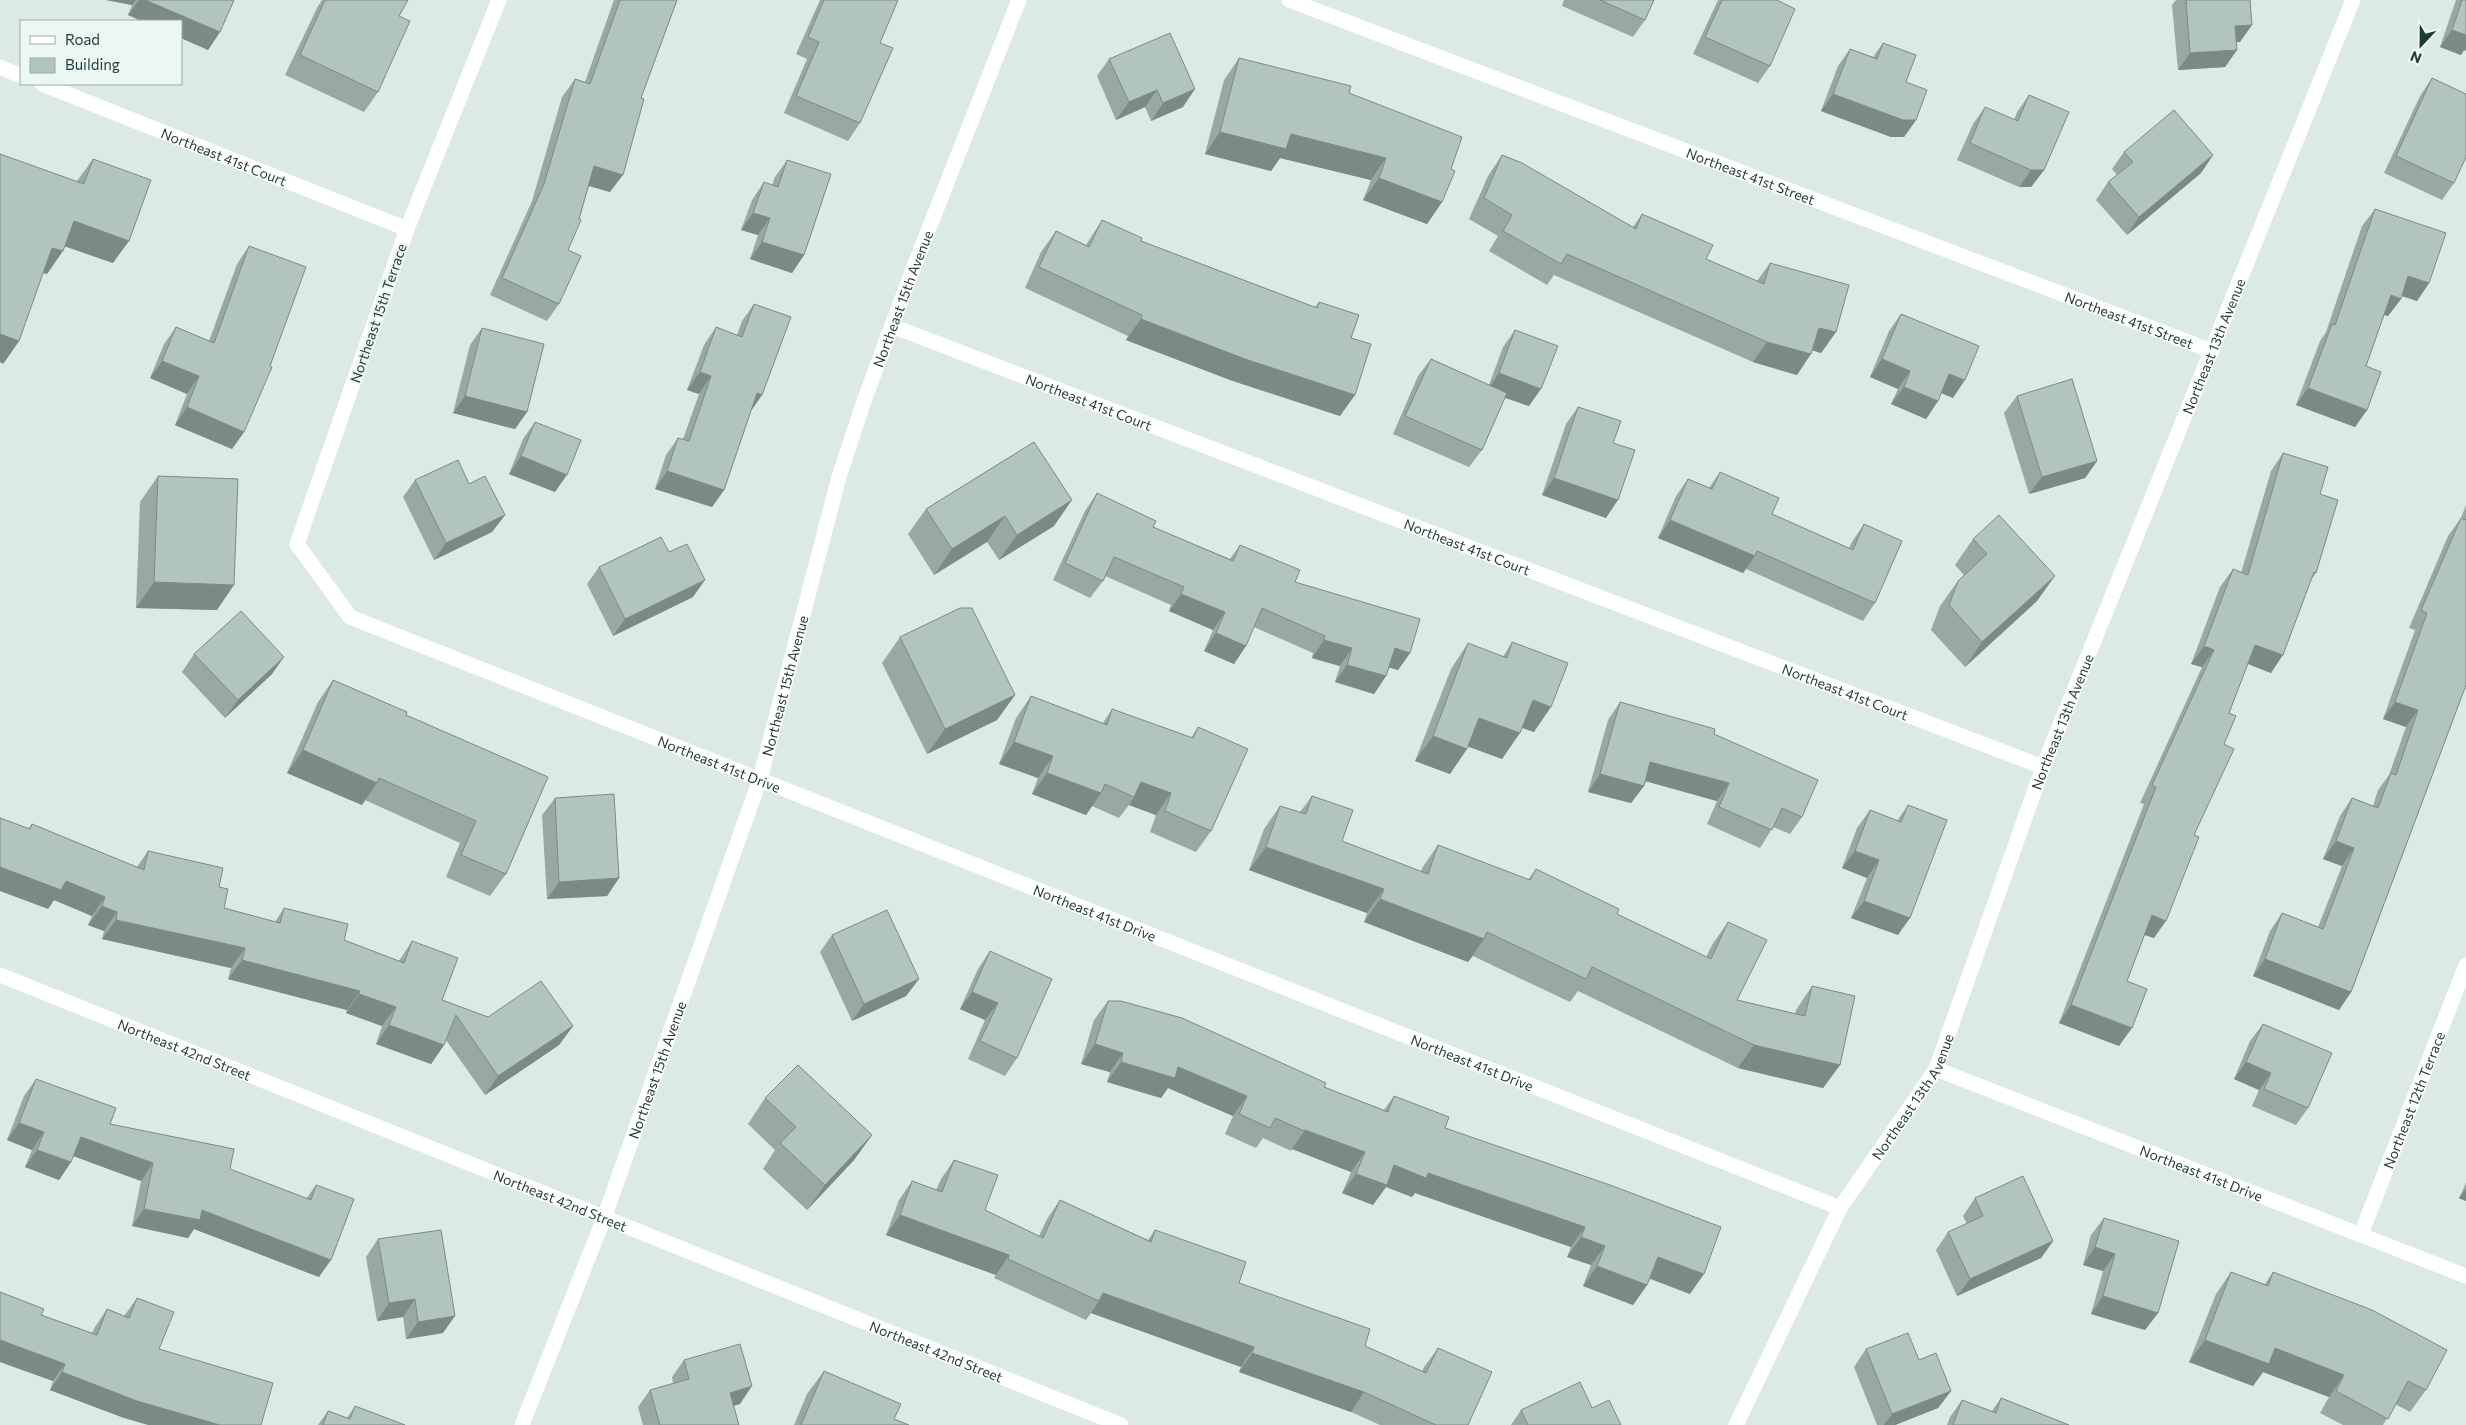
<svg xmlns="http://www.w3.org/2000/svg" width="2466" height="1425" font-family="Commissioner,sans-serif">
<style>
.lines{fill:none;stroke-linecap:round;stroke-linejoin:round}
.minor{stroke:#fff;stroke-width:15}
.wall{fill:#98a9a3}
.shaded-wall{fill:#7c8a85}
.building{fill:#b1c5be;stroke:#7c8a85}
.labels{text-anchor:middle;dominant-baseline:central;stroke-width:4.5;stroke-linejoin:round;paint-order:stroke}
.street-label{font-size:14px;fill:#1d3b35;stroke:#ecf7f2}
</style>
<rect width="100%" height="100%" fill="#dceae5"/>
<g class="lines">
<g class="minor">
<path id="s1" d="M499,0l-92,229 -110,315 53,73 1490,591"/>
<path id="s2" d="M1289,0l923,351"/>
<path d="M0,67l21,9"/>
<path id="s3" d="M42,84l365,145"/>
<path id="s4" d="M892,326l1151,441"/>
<path id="s5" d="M0,975l1121,450"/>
<path id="s6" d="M1936,1069l530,207"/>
<path id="s7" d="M2361,1234l105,-269"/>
<path id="s8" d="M522,1425l82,-207 156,-439 79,-302 26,-79 48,-129 106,-269"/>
<path id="s9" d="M1736,1425l104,-217 96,-139 107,-302 310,-767"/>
</g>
</g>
<path class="wall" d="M106,0h128l-14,32 -12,18 -80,-35 4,-10z
M322,0h86l-9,16 -21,76 -14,20 -79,-37 33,-69z
M614,0h63l-36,98 -31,94 -21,-6 -21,64 -9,54 -12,17 -57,-26 42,-94 30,-104 13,-18 10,3z
M820,0h78l-18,43 -20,80 -12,18 -64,-28 23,-54 -11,-5z
M1564,0h90l-9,20 -12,17 -71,-31z
M1718,0h59l-7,66 -12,17 -65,-29z
M2176,0h74l-10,42h-4l1,8 -12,17 -47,3 -6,-65z
M2456,0h10l-2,50 -3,5 -21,-8z
M1883,43l23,39 10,38 -12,17h-13l-70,-26 17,-45 12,-17 23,8z
M1239,58l110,35 102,76 -9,33 -15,22 -64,-24 8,-20 -91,-22 -9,13 -66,-17 19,-74z
M1109,59l74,48 -32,14 -6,-14 -29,13 -19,-44z
M2432,78l22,105 -12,17 -58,-27 36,-77z
M2029,95l15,75 -13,17h-12l-62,-27 16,-36 12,-17 29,13 3,-8z
M2124,152l89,3 -12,18 -74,62 -31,-35 12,-18 9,-7 -5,-6z
M1502,155l131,72 9,-13 64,45 51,22 13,-18 66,69 -15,21 -9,-3 -15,25 -44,-13 -199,-87 -7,10 -58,-34 9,-15 -29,-17 19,-43z
M93,159l20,104 -48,-17 -18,28 -4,-1 -24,68 -16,23 74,-183z
M787,160l17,95 -12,18 -42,-14 8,-24 -17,-5 11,-30 12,-18 8,3 3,-8z
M2375,209l54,74 -12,18 -15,-5 -1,3 -13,17 -4,-1 -18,51 1,44 -12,17 -59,-22 24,-64 6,-9 36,-106z
M1102,220l39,21 174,66 4,-5 32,36 -11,78 -110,-36 -104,-40 2,-4 -103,-48 16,-36 15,-21 30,14z
M249,246l-5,186 -12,17 -57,-24 12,-31 -37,-16 14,-34 12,-17 33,14 28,-77z
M754,304l8,91 -11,16 -27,79 -12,17 -57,-18 11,-34 12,-17 5,1 16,-45 -12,-4 17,-45 12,-18 21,8 5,-14z
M1901,314l52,84 -12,-5 -3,8 -12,18 -35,-15 7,-15 -28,-12 19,-46z
M482,328l45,84 -12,17 -62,-16 17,-68z
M1515,330l14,76 -24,-8 -23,52 -13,17 -76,-33 25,-58 13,-17 58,26 14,-38z
M2017,396l80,65 -12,17 -56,16 -25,-81z
M1578,407l35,36 -7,75 -64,-23 24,-71z
M535,422l20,70 -46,-18 14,-35z
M1034,442l20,84 -55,34 -12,-18 -53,33 -26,-41 18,-25z
M2283,453l37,41 -4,79 -5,7 -40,93 -23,-9 -19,49 -5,31 -30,91 -40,103 -10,-3 -17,46 -8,65 -60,-23 85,-219 -4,-1 62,-136 -11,-3 29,-77 13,-18 8,4 30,-102z
M1720,472l52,42 77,34 3,-6 12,-18 11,79 -12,18 -117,-52 -3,4 -85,-35 18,-42 12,-17 21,9z
M158,476l59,134 -81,-2 4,-106z
M415,480l54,4 36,31 -13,17 -58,28 -31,-63z
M1097,493l56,34 77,32 10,-14 55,37 115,71 -12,17 -9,-3 -3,9 -12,18 -39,-12 5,-16 -28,-8 1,-5 -59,-26 -20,37 -30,-13 9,-21 -44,-19 2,-6 -66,-29 -2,5 -13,17 -37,-18 32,-69z
M2466,505v180l-115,307 -12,18 -86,-34 17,-45 12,-18 36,14 24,-61 -19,-7 17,-43 12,-18 21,8 5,-16 11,-15 17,-48 -23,-8 32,-89 -6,-2 39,-92 13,-18z
M1973,539l64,62 -72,66 -34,-37 9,-24 18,-25 6,-6 -9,-10z
M599,567l94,30 -80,39 -26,-52z
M900,637l115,58 -18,25 -70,34 -45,-91z
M1512,642l22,90 -12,-4 -20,31 -34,-13 -18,28 -35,-13 36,-92 17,-26 35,14z
M194,654l78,20 -47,44 -43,-46z
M333,680l73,35 142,62 -42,97 -16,22 -44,-19 14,-34 -95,-43 -3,5 -75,-32 31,-71z
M1031,696l72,27 9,-14 79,29 7,-11 13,104 -15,21 -46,-20 6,-17 -27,-10 -10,13 -27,-12 -6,9 -54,-21 6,-16 -39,-14 17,-46z
M1620,702l94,32 88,83 -12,17 -17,-7 -13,21 -53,-24 10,-23 -72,-20 -1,5 -13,17 -43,-11 20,-72z
M1312,796l30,45 79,31 1,-4 16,-23 90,35 8,-11 81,45 89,43 6,-12 16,-23 9,78 58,14 1,-4 16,-24 28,79 -17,23 -85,-20 -160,-77 -8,11 -97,-46 -5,6 -104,-40 3,-9 -118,-43 15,-41 16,-23 20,6z
M555,798l64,80 -12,18 -60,3 -5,-84z
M1908,805l-10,130 -47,-17 16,-40 -25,-10 15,-40 13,-18 27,11z
M32,824l105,43 11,-16 71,36 5,21 51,14 9,-14 60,32 55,21 13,-20 30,59 46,17 85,9 -14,19 -74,50 -39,-55 -2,5 -13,19 -55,-20 6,-18 -36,-13 1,-3 -119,-31 3,-11 -129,-29 2,-8 -16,-6 4,-9 -38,-16 -6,9 -19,-81z
M832,935l87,44 -13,17 -54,25 -32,-69z
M990,951l27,107 -12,18 -37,-17 17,-39 -25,-11 18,-40z
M1108,1001l216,86 60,23 10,-14 51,32 245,166 -40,-15 -3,6 -14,20 -50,-19 8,-21 -24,-8 4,-10 -156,-54 -3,4 -26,-10 -13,18 -31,-12 9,-21 -59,-23 -1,2 -28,-13 -7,10 -31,-14 8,-18 -65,-28 -7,10 -54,-16 3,-10 -29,-8 13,-44z
M2263,1024l45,84 -12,17 -44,-19 7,-16 -25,-11 16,-38z
M36,1079l74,45 196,75 10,-14 3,92 -125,-48 -6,9 -56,-12 9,-45 -68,-25 -2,6 -12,18 -34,-13 7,-17 -25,-10 17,-44z
M765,1098l107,37 -18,25 -47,50 -44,-41 12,-19 -27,-26z
M954,1160l31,50 54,26 8,-17 13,-19 88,40 7,-10 84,53 126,63 57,25 2,-4 14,-19 30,77h-88l-29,-13 -112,-40 2,-5 -150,-54 -5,7 -92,-42 2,-3 -110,-40 13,-35 13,-19 24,9 5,-11z
M2466,1183v18l-7,-3z
M1975,1198l78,43 -12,17 -84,38 -21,-46 12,-18 19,-8 -4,-8z
M2104,1218l54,95 -13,17 -54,-16 12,-43 -20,-6 8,-30z
M378,1239l65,94 -37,6 -3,-22 -26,4 -11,-64z
M2231,1272l34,12 8,-12 153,118 -16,22 -15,-8 -12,21h-40l-23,-12 9,-16 -66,-25 -10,14 -64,-24 27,-68z
M0,1292l41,23 51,18 3,-6 12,-18 17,7 13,-18 -13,120 -74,-28 3,-9 -53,-19z
M1866,1349l85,42 -13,17 -43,17h-18l-23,-58z
M684,1360l56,44 -6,2 5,19h-96l-5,-18 12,-17 23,-7 -1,-6z
M824,1371l70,48 15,6h-115l13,-31z
M2001,1398l68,27h-122l3,-8 12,-17 30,11z
M355,1406l50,19h-87l10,-14 19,7z
M1592,1408l29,17h-110l10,-15z"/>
<path class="shaded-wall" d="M106,0h30l-4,5z
M139,0h6l75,32 -12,18 -27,-12v-17h-39l-14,-6z
M2252,25l-12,17 -17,1 12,-17z
M2452,30l14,5v16l-2,-1 -3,5 -21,-8z
M2237,50l-12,17 -47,3 12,-17z
M1195,89l-12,18 -32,14 12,-18z
M1157,90l-12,17 -29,13 13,-18z
M1833,94l83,26 -12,17h-13l-70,-26z
M1220,132l71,2 95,24 -15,22 -91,-22 -9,13 -66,-17z
M2213,155l-12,18 -74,62 12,-18z
M594,166l29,9 -13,17 -28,-8z
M2031,170h13l-13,17h-12z
M1379,178l63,24 -15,22 -64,-24z
M753,213l17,5 -12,17 -17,-5z
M74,221l55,20 -16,22 -55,-19z
M762,242l42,13 -12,18 -42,-14z
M52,248l11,3 -16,23 -11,-4z
M2408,276l21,7 -12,18 -21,-7z
M2391,295l10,4 -13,17 -9,-3z
M1141,319l214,76 -15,21 -110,-36 -104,-40z
M1819,328l17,4 -15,21 -16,-5z
M0,334l19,7 -16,23 -3,-2z
M1767,342l44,12 -14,21 -44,-13z
M1882,359l28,12 -12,18 -28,-12z
M162,361l37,15 -12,18 -37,-16z
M700,372l11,4 -12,18 -12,-4z
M1499,373l42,16 -12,17 -42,-15z
M1949,374l16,6 -12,18 -16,-7z
M1904,387l34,14 -12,18 -35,-15z
M2308,388l59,22 -12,17 -59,-22z
M757,393l5,2 -12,17z
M465,396l62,16 -12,17 -62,-16z
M187,407l57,25 -12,17 -57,-24z
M521,456l46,19 -12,17 -46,-18z
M2097,461l-12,17 -56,16 13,-17z
M667,471l57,19 -12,17 -57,-18z
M1554,478l64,22 -12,18 -64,-23z
M1072,500l-18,26 -55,34 18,-25z
M505,515l-13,17 -58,28 12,-17z
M1005,516l-18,26 -53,33 18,-26z
M1670,520l85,36 -12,17 -85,-35z
M2055,576l-18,25 -72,66 17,-25z
M705,580l-12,17 -80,39 12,-17z
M154,582l80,3 -17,25 -81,-2z
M1181,594l44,18 -12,18 -44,-19z
M1216,633l30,13 -12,18 -30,-13z
M1324,640l28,8 -12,18 -28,-8z
M2255,645l28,10 -12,18 -28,-11z
M2204,646l10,4 -12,17 -11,-3z
M1395,648l15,5 -12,17 -15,-4z
M284,657l-12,17 -47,44 13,-18z
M1347,665l39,11 -12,18 -39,-12z
M1015,695l-18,25 -70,34 18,-25z
M1533,700l18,7 -17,25 -19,-7z
M2395,702l23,8 -12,17 -23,-8z
M1479,718l41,15 -18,26 -41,-15z
M1433,736l34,13 -17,25 -35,-13z
M1014,742l39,14 -15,22 -39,-14z
M303,750l74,33 -15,22 -75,-32z
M1650,762l79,21 -12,18 -79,-22z
M1047,773l54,20 -15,22 -54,-21z
M1600,774l44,12 -13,17 -43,-11z
M1141,782l30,11 -15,22 -27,-10 5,-8z
M2336,841l18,7 -12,18 -19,-7z
M1266,847l118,42 -17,24 -118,-43z
M1855,851l24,9 -12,18 -25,-10z
M0,867l66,14 39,16 -13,19 -38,-16 -6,9 -48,-18z
M619,878l-12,18 -60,3 12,-17z
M1380,899l104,40 -16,23 -104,-40z
M1864,901l46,17 -12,17 -47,-17z
M102,906l15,6 -13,19 -16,-6z
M2152,915l14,6 -12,17 -15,-5z
M116,920l129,28 -14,20 -129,-29z
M2265,959l86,33 -12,18 -86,-34z
M242,960l118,31 -13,19 -119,-31z
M919,979l-13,17 -54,25 12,-17z
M972,992l26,11 -13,17 -25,-11z
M359,994l37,13 -14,19 -36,-13z
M2071,1005l61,23 -13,18 -60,-23z
M389,1025l55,20 -13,19 -55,-20z
M573,1026l-14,19 -74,50 13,-19z
M1095,1044l28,9 -13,19 -29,-8z
M1754,1045l86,20 -17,23 -85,-20z
M1121,1062l57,5 69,29 -14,20 -65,-28 -7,10 -54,-16z
M2246,1062l25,11 -12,17 -25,-11z
M19,1123l25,9 -12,18 -25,-10z
M1305,1130l60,22 -14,20 -59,-23z
M872,1135l-18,25 -47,50 18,-25z
M81,1137l72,26 -12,18 -73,-27z
M37,1150l34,12 -12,18 -34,-13z
M1394,1165l34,8 157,54 -14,20 -156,-54 -3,4 -26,-10 -13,18 -31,-12 14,-19z
M2466,1189v12l-7,-3z
M144,1209l58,1 129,50 -12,17 -125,-48 -6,9 -56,-12z
M900,1215l109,40 -13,20 -110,-40z
M1581,1237l24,9 -14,19 -24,-8z
M2053,1241l-12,17 -84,38 13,-17z
M2095,1247l20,7 -12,17 -20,-6z
M1658,1257l46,17 -14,20 -46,-18z
M1597,1266l50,19 -14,20 -50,-19z
M1103,1293l151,54 -13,20 -150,-54 8,-12z
M2103,1296l55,17 -13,17 -54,-16z
M415,1299l-12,18 -26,4 12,-18z
M455,1316l-12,17 -37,6 12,-17z
M0,1340l65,24 -12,17 -53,-19z
M2205,1340l70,8 69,27 -15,22 -66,-25 -10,14 -64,-24z
M1252,1353l112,39 -13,20 -112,-40z
M62,1372l158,53h-72l-24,-7 -74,-28z
M752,1386l-12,18 -22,6 12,-17z
M1951,1391l-13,17 -43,17h-11l8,-11z"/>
<path class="building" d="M145,0h89l-14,32z
M325,0h83l-9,16 11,5 -32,71 -78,-37z
M620,0h57l-36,98 3,1 -21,76 -29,-9 -15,53 2,1 -13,30 13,6 -22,48 -57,-26 42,-94 31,-105 15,5z
M824,0h74l-18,43 13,5 -33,75 -64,-27 23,-54 -11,-5z
M1600,0h54l-9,20z
M1722,0h55l18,9 -25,57 -65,-29z
M2186,0h64l2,25 -17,1 2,24 -47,3z
M2462,0h4v35l-14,-5z
M1170,33l25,56 -32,14 -6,-13 -28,12 -20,-43z
M1883,43l33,12 -10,27 21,8 -11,30h-13l-70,-26 17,-45 27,10z
M1239,58l112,28 -2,7 113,44 -11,32 4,2 -13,31 -63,-24 7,-20 -95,-24 -5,15 -66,-17z
M2432,78l34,16v63l-12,26 -58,-27z
M2029,95l40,17 -25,58h-13l-61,-27 15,-36 33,14z
M2174,110l39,45 -74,62 -31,-35 25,-20 -9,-10z
M0,154l84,30 9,-25 58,21 -22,61 -55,-20 -11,30 -11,-3 -33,93 -19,-7z
M1502,155l20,8 114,66 6,-15 71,31 -7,14 58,25 6,-21 79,22 -13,47 -17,-4 -8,26 -44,-12 -200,-88 -6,10 -58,-33 9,-16 -28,-17z
M787,160l44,14 -27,81 -42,-13 8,-24 -17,-5 11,-31 14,5z
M2375,209l71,24 -17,50 -21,-7 -7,23 -10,-4 -25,71 15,6 -14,38 -59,-22 24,-64 3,1z
M1102,220l40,18 -1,3 176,67 2,-6 40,13 -8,23 20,6 -16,51 -110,-36 -104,-40 1,-4 -103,-48 17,-36 33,16z
M249,246l57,21 -36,99 2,1 -28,65 -57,-25 12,-31 -37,-15 14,-34 38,16z
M754,304l37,13 -29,78 -5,-2 -33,97 -57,-19 11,-33 11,3 22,-65 -11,-4 16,-45 26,10z
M1901,314l78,32 -14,34 -16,-6 -11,27 -34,-14 6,-16 -28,-12z
M482,328l62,16 -17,68 -62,-16z
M1515,330l43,16 -17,43 -42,-16z
M1431,359l76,34 -25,57 -77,-34z
M2072,379l25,82 -55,16 -25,-81z
M1578,407l43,14 -8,22 22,7 -17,50 -64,-22z
M535,422l46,18 -14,35 -46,-19z
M1034,442l38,58 -55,35 -12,-19 -53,33 -26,-40z
M2283,453l45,14 -8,27 18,6 -22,73 -2,-1 -31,83 -28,-10 -26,68 7,3 -12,28 10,5 -40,86 5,2 -33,84 -14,-6 -25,66 20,8 -15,39 -61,-23 85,-218 -4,-2 62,-135 -10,-4 29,-77 15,6z
M458,460l11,24 16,-8 20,39 -59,28 -31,-63z
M1720,472l59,26 -7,16 81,36 11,-26 38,17 -27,62 -118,-52 -2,5 -85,-36 18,-41 24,10z
M158,476l80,3 -4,106 -80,-3z
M1097,493l59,28 -3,6 80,34 7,-16 60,25 -5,12 125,37 -10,34 -15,-5 -9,28 -39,-11 5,-17 -28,-8 1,-4 -63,-28 -16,38 -30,-13 9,-21 -44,-18 3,-7 -70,-30 -11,24 -38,-18z
M1999,515l56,61 -73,66 -33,-37 9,-24 29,-27 -14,-15z
M2461,518l4,2 1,-1v166l-115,307 -86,-33 17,-46 41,16 31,-81 -18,-7 16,-43 26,10 13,-35 5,2 22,-65 -23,-8 32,-89 -6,-3z
M661,537l8,15 18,-8 18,36 -80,39 -26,-52z
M960,608h12l43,87 -70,34 -45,-92z
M241,611l43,46 -46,43 -44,-46z
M1512,642l56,21 -17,44 -18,-7 -13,33 -41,-15 -12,31 -34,-13 35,-93 39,15z
M333,680l74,32 -1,3 142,62 -42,97 -45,-19 15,-34 -97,-43 -2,5 -74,-33z
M1031,696l76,29 5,-16 81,29 5,-11 50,22 -37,82 -46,-20 6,-18 -30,-11 -7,15 -29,-13 -4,9 -54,-20 6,-17 -39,-14z
M1620,702l95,27 -1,5 104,46 -16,37 -20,-9 -10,22 -53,-23 10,-24 -79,-21 -6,24 -44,-12z
M614,794l5,84 -60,4 -4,-84z
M1312,796l41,14 -11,31 86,33 10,-29 92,35 6,-11 83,40 -2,5 94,45 17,-37 39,18 -30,60 68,16 7,-30 43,10 -15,69 -86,-20 -162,-78 -6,12 -99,-47 -3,7 -104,-40 4,-10 -118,-42 14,-41 26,8z
M1908,805l39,15 -37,98 -46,-17 15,-41 -24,-9 15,-41 31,12z
M0,818l30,11 2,-5 112,46 4,-19 75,17 -4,19 9,2 -4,19 56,15 4,-15 64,16 -4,16 60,23 8,-22 46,17 -16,42 46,17 53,-36 32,45 -75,50 -42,-61 -12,30 -55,-20 7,-18 -37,-13 1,-3 -118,-31 3,-12 -129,-28 1,-8 -15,-6 3,-9 -39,-16 -5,9 -61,-23z
M887,910l32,69 -55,25 -32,-69z
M990,951l62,28 -35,79 -37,-17 18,-38 -26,-11z
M1108,1001h13l61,17 144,65 -2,4 64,25 6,-16 55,21 -4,11 165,57 111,42 -17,47 -46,-17 -11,28 -50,-19 8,-20 -24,-9 4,-10 -157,-54 -2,5 -32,-13 -7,20 -31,-11 9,-22 -60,-22 -1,1 -29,-13 -5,10 -31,-14 8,-18 -69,-29 -3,11 -54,-16 2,-9 -28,-9z
M2263,1024l69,29 -24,55 -44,-19 7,-16 -25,-11z
M798,1065l74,70 -47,50 -45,-42 16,-16 -31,-29z
M36,1079l80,29 -6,16 124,25 -4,20 81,31 5,-15 38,14 -23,61 -129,-50 -2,10 -56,-11 9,-46 -72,-26 -10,25 -34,-12 7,-18 -25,-9z
M954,1160l44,15 -13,35 58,28 17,-38 91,42 4,-12 91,32 -7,21 131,46 -5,17 61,27 12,-25 54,24 -24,53h-32l-72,-33 -112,-39 2,-6 -151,-54 -4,8 -91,-42 1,-4 -109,-40 12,-34 30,11z
M2023,1176l30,65 -83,38 -22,-47 35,-16 -8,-18z
M2104,1218l75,23 -21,72 -55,-17 12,-42 -20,-7z
M441,1230l14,86 -37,6 -3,-23 -26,4 -11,-64z
M2231,1272l37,14 5,-14 99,38 75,40 -21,40 -18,-9 -20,38 -52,-28 8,-16 -69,-27 -6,16 -64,-24z
M0,1292l44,17 -3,6 56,20 10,-26 22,9 8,-20 37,14 -15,37 114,34 -12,42h-41l-83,-24 -75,-29 3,-8 -65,-24z
M1908,1333l11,27 17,-7 15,38 -59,23 -26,-65z
M740,1344l12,42 -22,7 9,32h-79l-10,-35 39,-11 -5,-19z
M824,1371l77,33 -7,15 15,6h-108z
M1580,1382l12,26 17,-8 12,25h-93l-7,-15z
M2001,1398l68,27h-116l9,-25 34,13z
M355,1406l50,19h-82l5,-14 22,8z"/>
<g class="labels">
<g class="street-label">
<text stroke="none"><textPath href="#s3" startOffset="196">Northeast 41st Court</textPath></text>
<text stroke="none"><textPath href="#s2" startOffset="494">Northeast 41st Street</textPath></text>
<text stroke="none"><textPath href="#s8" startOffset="1190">Northeast 15th Avenue</textPath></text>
<text transform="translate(378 313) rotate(-71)">Northeast 15th Terrace</text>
<text stroke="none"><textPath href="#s2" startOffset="899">Northeast 41st Street</textPath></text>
<text stroke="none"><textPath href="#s9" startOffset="1184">Northeast 13th Avenue</textPath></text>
<text stroke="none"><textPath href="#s4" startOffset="211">Northeast 41st Court</textPath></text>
<text stroke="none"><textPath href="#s4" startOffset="616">Northeast 41st Court</textPath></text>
<text stroke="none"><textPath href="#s8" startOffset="785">Northeast 15th Avenue</textPath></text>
<text stroke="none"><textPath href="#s4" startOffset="1021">Northeast 41st Court</textPath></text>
<text stroke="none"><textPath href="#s9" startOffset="779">Northeast 13th Avenue</textPath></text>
<text stroke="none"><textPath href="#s1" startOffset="1068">Northeast 41st Drive</textPath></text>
<text stroke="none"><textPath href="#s1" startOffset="1472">Northeast 41st Drive</textPath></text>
<text stroke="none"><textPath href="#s5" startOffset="199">Northeast 42nd Street</textPath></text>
<text stroke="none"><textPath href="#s1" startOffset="1878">Northeast 41st Drive</textPath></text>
<text stroke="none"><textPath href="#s8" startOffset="380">Northeast 15th Avenue</textPath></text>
<text stroke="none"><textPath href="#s9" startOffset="374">Northeast 13th Avenue</textPath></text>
<text stroke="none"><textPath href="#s7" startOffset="144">Northeast 12th Terrace</textPath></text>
<text stroke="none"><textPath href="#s6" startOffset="285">Northeast 41st Drive</textPath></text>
<text stroke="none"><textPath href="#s5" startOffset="604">Northeast 42nd Street</textPath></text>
<text stroke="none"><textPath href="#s5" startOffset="1009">Northeast 42nd Street</textPath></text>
</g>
</g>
<rect x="20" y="20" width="162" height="65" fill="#ecf7f2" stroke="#99aca6"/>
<rect x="30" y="36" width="25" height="8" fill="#ffffff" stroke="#99aca6"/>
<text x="65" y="45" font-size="15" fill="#1d3b35">Road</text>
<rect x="30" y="58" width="25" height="15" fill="#b1c5be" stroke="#99aca6"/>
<text x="65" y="70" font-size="15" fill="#1d3b35">Building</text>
<g transform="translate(2421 45) rotate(202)" stroke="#ecf7f2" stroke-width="4" paint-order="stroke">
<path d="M0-4L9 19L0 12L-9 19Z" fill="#1d3b35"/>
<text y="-8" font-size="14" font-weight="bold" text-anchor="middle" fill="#1d3b35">N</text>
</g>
</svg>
